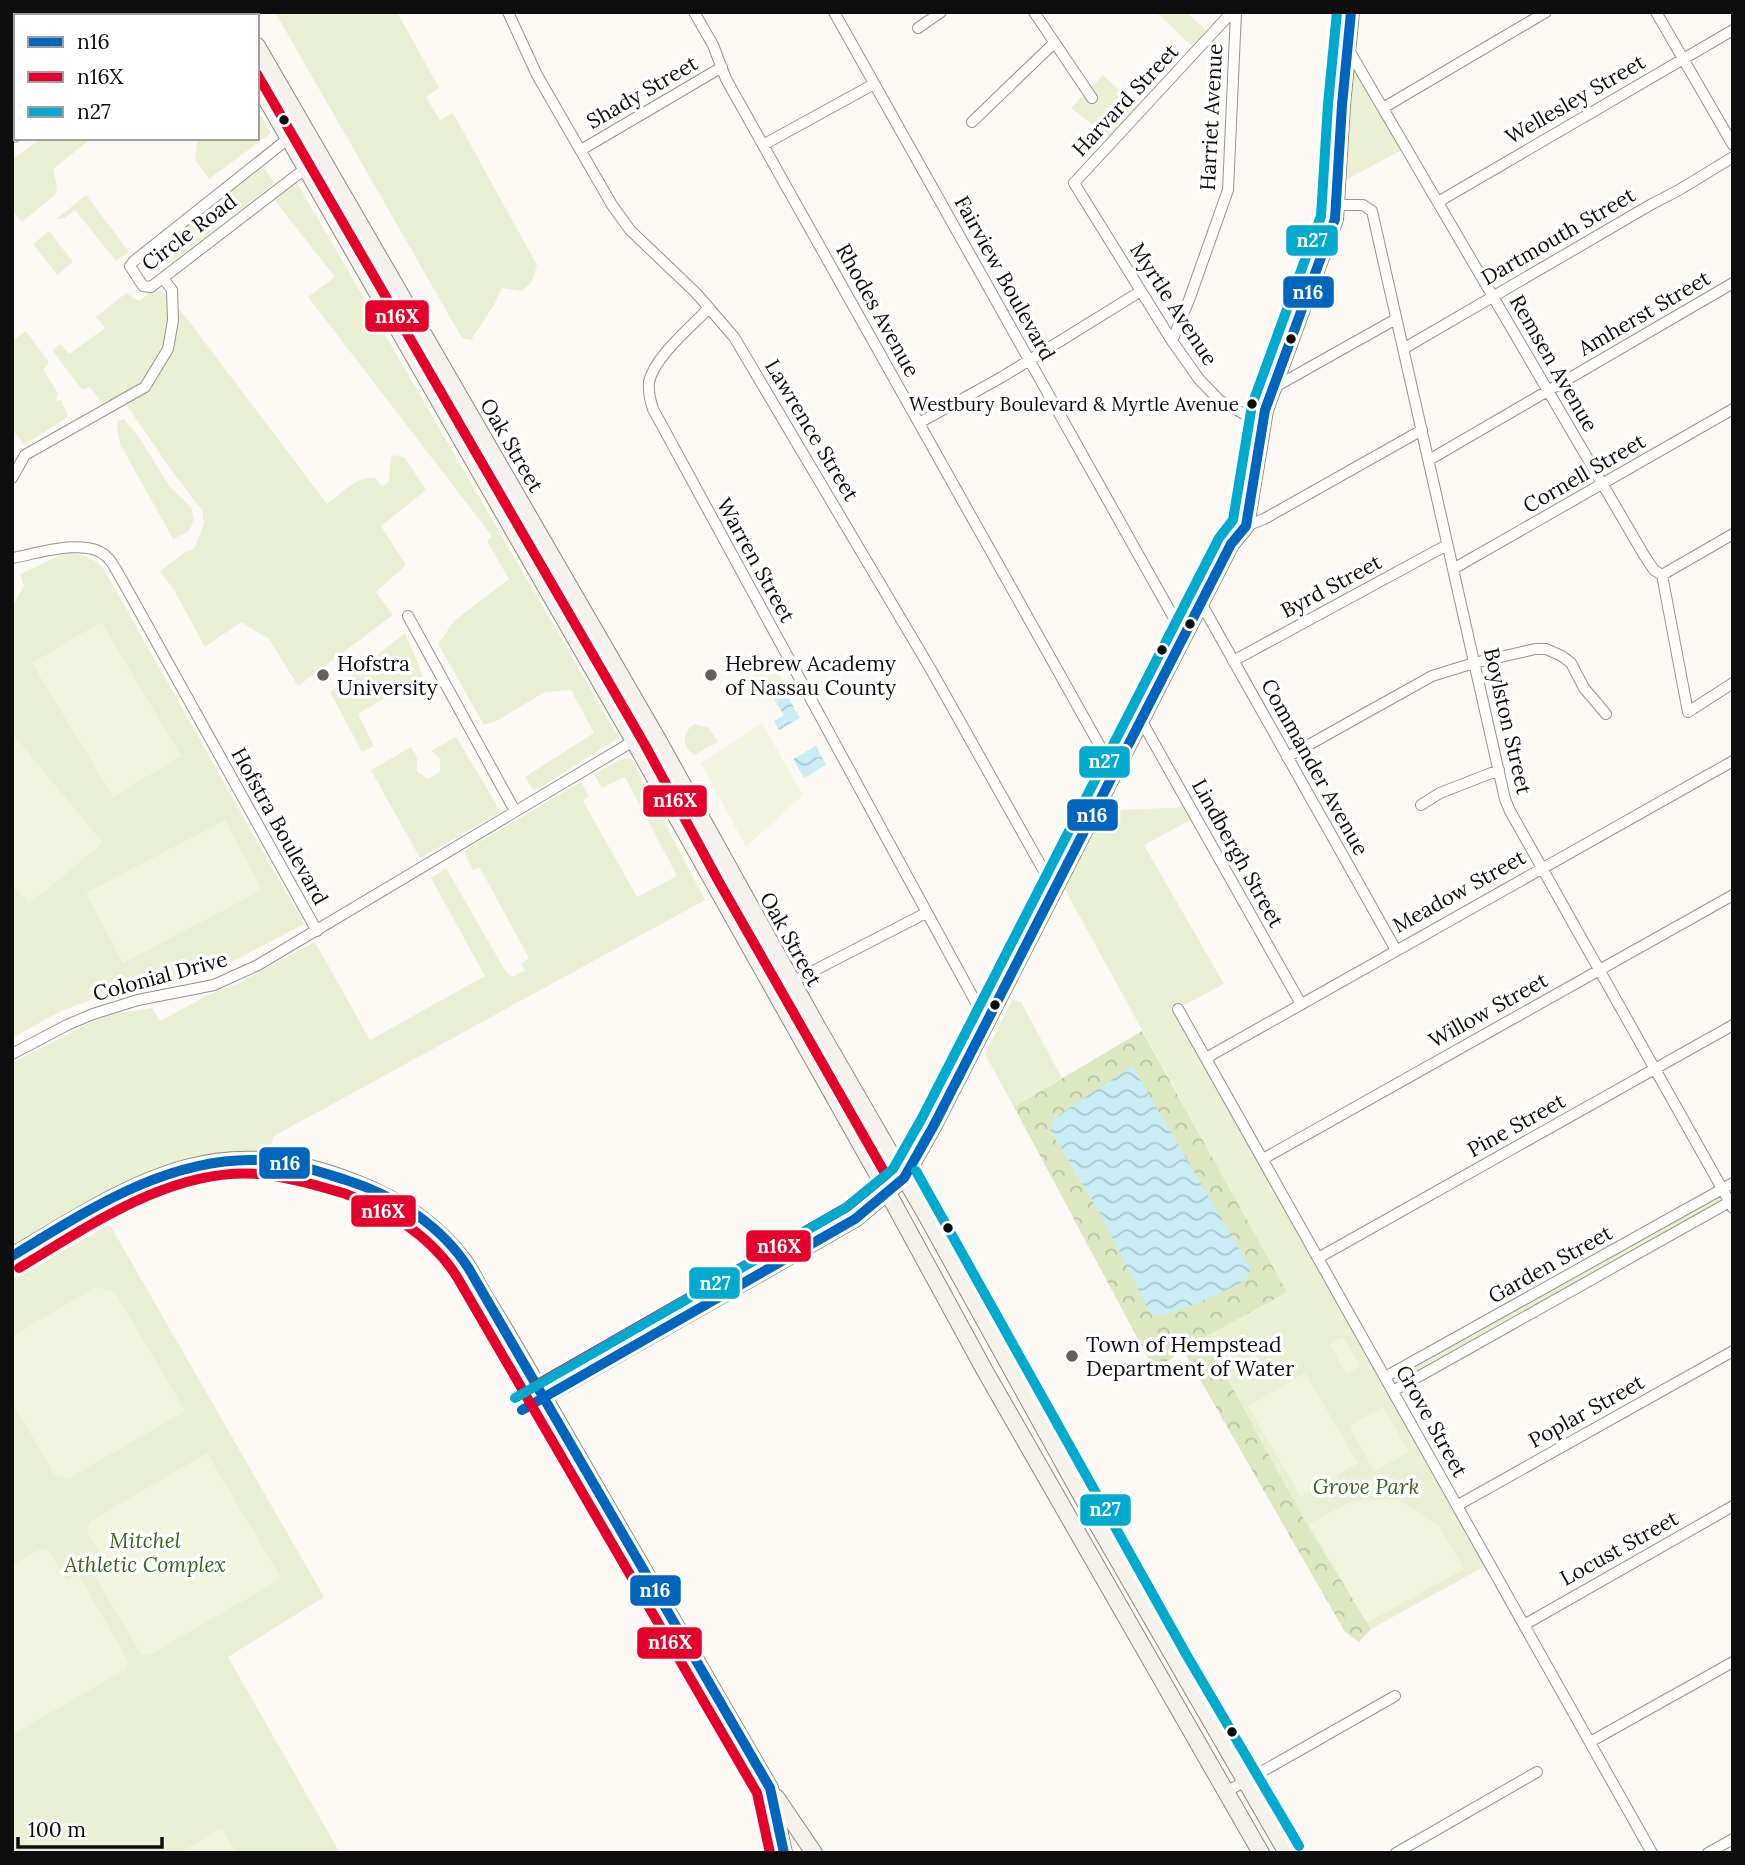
<svg xmlns="http://www.w3.org/2000/svg" width="1745" height="1865" font-family="Lora,serif">
<style>
.grass{fill:#e9f0d4}
.forest{fill:url(#forest-crowns);fill-rule:evenodd}
.pitch{fill:#f2f5dd}
.water{fill:url(#water-waves)}
.lines{fill:none;stroke-linecap:round;stroke-linejoin:round}
.street-casing{stroke:#959492;stroke-width:12}
.secondary-casing{stroke:#8c8a88;stroke-width:18}
.primary-casing{stroke:#82817f;stroke-width:19}
.street{stroke:#fffefd;stroke-width:10}
.secondary{stroke:#f5f2eb;stroke-width:16}
.primary{stroke:#ece5da;stroke-width:18}
.bus-1-casing{stroke:#fff;stroke-width:16}
.bus-2-casing{stroke:#fff;stroke-width:16}
.bus-3-casing{stroke:#fff;stroke-width:16}
.bus-1{stroke:#0065bd;stroke-width:10}
.bus-2{stroke:#e4002b;stroke-width:10}
.bus-3{stroke:#00a9ce;stroke-width:10}
.bus-dot{fill:#0e0e0e;stroke:#fff;stroke-width:2.5}
.poi-dot{fill:#61605e;stroke:#fff;stroke-width:2.5}
.labels{text-anchor:middle;dominant-baseline:central;stroke-width:7;stroke-linejoin:round;paint-order:stroke}
.bus-label{font-size:19px;fill:#0e0e0e;stroke:#fff;text-anchor:end}
.street-label{font-size:21px;fill:#0e0e0e;stroke:#fff}
.poi-label{font-size:21px;fill:#0e0e0e;stroke:#fff;text-anchor:start}
.park-label{font-size:21px;font-style:italic;fill:#38661f;stroke:#fff}
.line-badge{stroke:#fff;stroke-width:2.5}
.badge-label{font-size:19px;text-anchor:middle;font-weight:bold;fill:#fff}
</style>
<defs>
<pattern id="forest-crowns" width="20" height="18" patternUnits="userSpaceOnUse" patternTransform="scale(1.75)"><rect width="20" height="18" fill="#dbe8c2"/><path d="M2 6a3 3 0 1 1 6 0M12 15a3 3 0 1 1 6 0" fill="none" stroke="#bbc6a6"/></pattern>
<pattern id="water-waves" width="16" height="10" patternUnits="userSpaceOnUse" patternTransform="scale(1.75)"><rect width="16" height="10" fill="#caedf5"/><path d="M0 5q4-4 8 0t8 0" fill="none" stroke="#accad1"/></pattern>
</defs>
<rect width="100%" height="100%" fill="#fcf9f4"/>
<path class="grass" d="M275,12h122l42,76 -13,9 14,23 13,-7 84,152 -5,16 -10,10 -20,-3 -8,17 -23,35 -9,-2z
M1186,12l24,22 -15,15 -38,-36z
M1347,47l59,101 -68,36z
M1103,75l36,34 -28,30 -40,-31z
M257,109l14,24 -62,46 -14,-19 3,-22h59z
M41,138h51l-39,31 4,18 -2,8 -33,27 -10,-12v-50z
M262,165l13,18 -36,28 -7,2 -6,-4 -3,-13z
M296,181l323,557 -85,53 -9,-14 69,-44 -23,-43 -26,2 -49,29 -12,4 -46,-81 16,-23 55,-42 -22,-38 5,-5 -184,-239 27,-20 -62,-79z
M86,195l43,57 -13,9 -41,-51 -10,8 -9,1z
M206,209l12,5 1,7 -1,6 -46,36 -8,1 -5,-4 -3,-12z
M49,231l24,31 -16,13 -24,-31z
M161,290l24,26 142,188c14,-10 29,-28 48,-26l7,9 7,-6 2,-24 6,-2 8,3 21,32 -45,36 25,39 -30,27 17,23 -95,71 -29,-47 -28,-17 -36,25 -31,-57 -14,-19 24,-18 11,-5 9,-25 -2,-13 -31,-40 -47,-69 -14,6 -9,-5 -11,-15 -8,3 -30,-40 9,-6 8,10 36,-26 -9,-11 30,-24 13,8 13,-10z
M26,331l23,31 -6,8 15,23 -2,8 5,-1 7,17 -44,28 -12,-16v-88z
M124,419l15,18 31,50 21,20 3,12 -5,12 -16,8 -53,-95 -3,-16 1,-7z
M70,553c14,1 23,5 33,15l201,356 -84,44 -84,18 -37,11 -38,14 -49,27v-431l12,-21 -4,-12 41,-19z
M405,633l18,43 -65,38 16,32 -12,6 -32,-60z
M694,724l15,4 9,14 -24,13c-12,-9 -13,-21 0,-31z
M456,737l45,75 -81,46 -49,-88 40,-23 6,11v13l11,8 12,-7v-14l-9,-7z
M631,758l74,142 -431,236 -9,24 -85,8 -168,88v-193l91,-47 49,-8 8,13 50,-27 25,-9 80,-43 55,98 115,-64 -54,-98 15,-10 60,104 6,5 13,-7 -4,-6 8,-6 -49,-90 -7,2 -9,-19 117,-69 8,14 -6,5 54,96 40,-21 -52,-99 -23,11 -8,-14 27,-15z
M1190,807l6,10 -52,28 80,139 -46,24 311,556 -118,65 -65,-106 -101,-186 81,-46 -227,-412 36,-68z
M1012,1000l9,2 41,76 -48,29 -29,-53z
M1733,1184v14l-339,191 -7,-11z
M110,1225l214,372 -96,60 112,196h-328v-575z"/>
<path class="forest" d="M1142,1031l145,261 -82,45 101,186 65,106 -12,13 -14,-10 -162,-282 -28,21 -141,-264zM1051,1131l199,138 -152,-59z"/>
<path class="pitch" d="M101,622l80,134 -68,41 -81,-134z
M773,664l9,16 -28,16 -9,-17z
M762,723l41,72 -57,52 -45,-84z
M12,733l91,110 -74,61 -17,-20z
M225,820l37,70 -139,73 -37,-70z
M96,1287l19,5 70,119 -117,68 -13,-4 -43,-73v-66z
M1343,1337l17,29 -14,8 -16,-30z
M1305,1373l53,90 -57,34 -53,-91z
M1383,1407l26,45 -35,19 -25,-45z
M207,1453l72,121v6l-130,75 -8,-1 -52,-87 14,-8 -16,-27 2,-10z
M1397,1499l42,27 25,43 -94,52 -5,-1 -56,-96 41,-22z
M41,1549l8,2 18,29 12,-5 49,86 -2,8 -114,66v-170z
M222,1828l14,25h-57z"/>
<path class="water" d="M784,690l16,28 -21,12 -5,-9 10,-6 -11,-18z
M816,746l10,19 -22,13 -11,-19z
M1132,1066l119,203 -6,12 -47,22 -34,12 -13,-1 -53,-104 -47,-79 2,-12z"/>
<g class="lines">
<defs>
<path id="street" d="M86,12l3,4
M508,12l29,63 75,130 18,25 66,63 38,44 196,331 124,221
M694,12l19,33 13,34 388,692
M834,12l350,624
M1034,12l58,86
M1232,12l-158,171 98,158 27,38 20,21 43,24
M1656,12l77,133
M918,28l23,-16
M1347,47l297,508 10,15 8,5 26,137 45,-29
M1383,108l163,-96
M972,122l82,-79
M289,138l-155,123 -4,5 13,20 8,1 155,-119
M763,145l111,-61
M581,150l141,-83
M1438,202l295,-172
M1338,205h25l9,6 133,588 5,12 223,397
M709,308c-17,18 -55,49 -60,74 -1,9 1,18 4,27l333,612
M1172,341l17,-41 39,-110 8,-178
M1403,349l249,-145 27,-14 54,-33
M1273,388l123,-69
M919,423l83,-46 139,-86
M1429,460l304,-177
M12,478l13,-23 120,-68 23,-38 5,-29 -1,-30 -9,-12
M1246,526l18,-7 158,-89
M12,558c24,-4 74,-21 94,-2 7,6 11,16 16,24l195,351
M1453,569l280,-160
M1662,575l71,-41
M1201,603l195,347
M408,616l107,195
M1233,661l214,-116
M1141,720l160,284
M1287,757l145,-81 42,-13 61,-14h11l16,7 9,7 13,25 22,26
M1421,805l19,-12 59,-23
M792,982l134,-69
M1178,1009l474,844
M12,1054l55,-29 26,-11 45,-14 76,-15 44,-20 394,-235
M1206,1058l527,-297
M1263,1159l470,-264
M1318,1258l415,-233
M1385,1377l348,-194
M1393,1391l340,-191
M1458,1505l275,-154
M1524,1625l209,-119
M1590,1742l143,-80
M1226,1792l169,-96
M1396,1853l141,-81
M1708,1853l25,-14"/>
<path id="secondary" d="M217,12l2,4
M238,12l2,4
M257,46l400,692 161,290 108,187 171,309 190,329
M257,83l377,658 254,452 97,178 276,482
M12,1256c120,-71 200,-131 344,-73 41,16 80,41 107,77 9,12 15,26 23,39 28,44 53,90 79,135 68,118 136,236 205,354l14,65
M543,1397l312,-178 49,-41 30,-53 297,-581 15,-18 19,-116 70,-191 7,-114 9,-93
M776,1797l38,56"/>
<path id="primary" d="M116,16l5,-4
M164,16l5,-4
M12,98l4,-2
M12,134l4,-2"/>
</defs>
<use href="#street" class="street-casing"/>
<use href="#secondary" class="secondary-casing"/>
<use href="#primary" class="primary-casing"/>
<use href="#street" class="street"/>
<use href="#secondary" class="secondary"/>
<use href="#primary" class="primary"/>
<defs>
<path id="bus-1" d="M12,1256c75,-45 154,-99 246,-96 30,1 59,11 88,20 48,15 96,46 123,89l301,519 14,65
M522,1410l333,-191 49,-41 30,-53 297,-581 15,-18 19,-116 70,-191 7,-114 9,-93"/>
<path id="bus-2" d="M257,74l388,671 74,137 167,293 -39,32 -311,178
M19,1268c72,-43 153,-101 240,-94 29,3 56,11 84,19 44,15 89,44 114,84l300,516 13,60"/>
<path id="bus-3" d="M916,1171l270,483 113,192
M515,1398l332,-191 46,-38 29,-51 297,-580 14,-18 19,-115 69,-189 7,-112 9,-92"/>
</defs>
<use href="#bus-1" class="bus-1-casing"/>
<use href="#bus-2" class="bus-2-casing"/>
<use href="#bus-3" class="bus-3-casing"/>
<use href="#bus-1" class="bus-1"/>
<use href="#bus-2" class="bus-2"/>
<use href="#bus-3" class="bus-3"/>
</g>
<g class="bus-dot">
<circle cx="284" cy="120" r="6"/>
<circle cx="1291" cy="339" r="6"/>
<circle cx="1252" cy="404" r="6"/>
<circle cx="1190" cy="624" r="6"/>
<circle cx="1162" cy="650" r="6"/>
<circle cx="995" cy="1005" r="6"/>
<circle cx="948" cy="1228" r="6"/>
<circle cx="1232" cy="1732" r="6"/>
</g>
<g class="poi-dot">
<circle cx="323" cy="675" r="7"/>
<circle cx="711" cy="675" r="7"/>
<circle cx="1072" cy="1356" r="7"/>
</g>
<g class="labels">
<g class="bus-label">
<text x="1239" y="404">Westbury Boulevard &amp; Myrtle Avenue</text>
</g>
<g class="street-label">
<text transform="translate(642 92) rotate(-30)">Shady Street</text>
<text transform="translate(1575 99) rotate(-30)">Wellesley Street</text>
<text transform="translate(1125 100) rotate(-47)">Harvard Street</text>
<text transform="translate(1211 117) rotate(-87)">Harriet Avenue</text>
<text transform="translate(189 232) rotate(-37)">Circle Road</text>
<text transform="translate(1558 236) rotate(-30)">Dartmouth Street</text>
<text transform="translate(1005 278) rotate(61)">Fairview Boulevard</text>
<text transform="translate(1174 304) rotate(57)">Myrtle Avenue</text>
<text transform="translate(878 310) rotate(61)">Rhodes Avenue</text>
<text transform="translate(1644 313) rotate(-30)">Amherst Street</text>
<text transform="translate(1554 363) rotate(60)">Remsen Avenue</text>
<text transform="translate(812 430) rotate(59)">Lawrence Street</text>
<text transform="translate(512 445) rotate(60)">Oak Street</text>
<text transform="translate(1584 473) rotate(-30)">Cornell Street</text>
<text transform="translate(756 560) rotate(61)">Warren Street</text>
<text transform="translate(1331 586) rotate(-28)">Byrd Street</text>
<text transform="translate(1508 721) rotate(77)">Boylston Street</text>
<text transform="translate(1315 767) rotate(61)">Commander Avenue</text>
<text transform="translate(280 826) rotate(61)">Hofstra Boulevard</text>
<text transform="translate(1238 853) rotate(61)">Lindbergh Street</text>
<text transform="translate(1459 891) rotate(-29)">Meadow Street</text>
<text transform="translate(791 939) rotate(61)">Oak Street</text>
<text transform="translate(160 976) rotate(-15)">Colonial Drive</text>
<text transform="translate(1488 1010) rotate(-29)">Willow Street</text>
<text transform="translate(1516 1125) rotate(-29)">Pine Street</text>
<text transform="translate(1550 1264) rotate(-29)">Garden Street</text>
<text transform="translate(1586 1411) rotate(-29)">Poplar Street</text>
<text transform="translate(1432 1421) rotate(61)">Grove Street</text>
<text transform="translate(1619 1548) rotate(-29)">Locust Street</text>
</g>
<g class="poi-label">
<text x="337" y="663">Hofstra<tspan x="337" dy="24">University</tspan></text>
<text x="725" y="663">Hebrew Academy<tspan x="725" dy="24">of Nassau County</tspan></text>
<text x="1086" y="1344">Town of Hempstead<tspan x="1086" dy="24">Department of Water</tspan></text>
</g>
<g class="park-label">
<text x="1366" y="1486">Grove Park</text>
<text x="145" y="1540">Mitchel<tspan x="145" dy="24">Athletic Complex</tspan></text>
</g>
</g>
<g class="line-badge">
<rect x="1285" y="224" width="54" height="33" rx="7" fill="#00a9ce"/>
<rect x="1282" y="275" width="53" height="34" rx="7" fill="#0065bd"/>
<rect x="364" y="299" width="66" height="34" rx="7" fill="#e4002b"/>
<rect x="1078" y="745" width="53" height="34" rx="7" fill="#00a9ce"/>
<rect x="642" y="784" width="66" height="34" rx="7" fill="#e4002b"/>
<rect x="1066" y="798" width="53" height="34" rx="7" fill="#0065bd"/>
<rect x="258" y="1146" width="53" height="34" rx="7" fill="#0065bd"/>
<rect x="350" y="1194" width="67" height="34" rx="7" fill="#e4002b"/>
<rect x="745" y="1229" width="67" height="34" rx="7" fill="#e4002b"/>
<rect x="688" y="1266" width="53" height="34" rx="7" fill="#00a9ce"/>
<rect x="1079" y="1493" width="53" height="34" rx="7" fill="#00a9ce"/>
<rect x="629" y="1574" width="53" height="33" rx="7" fill="#0065bd"/>
<rect x="636" y="1626" width="67" height="34" rx="7" fill="#e4002b"/>
</g>
<g class="badge-label">
<text x="1312" y="247">n27</text>
<text x="1308" y="299">n16</text>
<text x="397" y="323">n16X</text>
<text x="1104" y="768">n27</text>
<text x="675" y="807">n16X</text>
<text x="1092" y="822">n16</text>
<text x="285" y="1170">n16</text>
<text x="383" y="1218">n16X</text>
<text x="779" y="1253">n16X</text>
<text x="715" y="1290">n27</text>
<text x="1105" y="1516">n27</text>
<text x="655" y="1597">n16</text>
<text x="670" y="1649">n16X</text>
</g>
<rect width="1745" height="1865" fill="none" stroke="#0e0e0e" stroke-width="28"/>
<rect x="14" y="14" width="245" height="126" fill="#ffffff" stroke="#9f9f9f" stroke-width="2"/>
<rect x="28" y="37" width="35" height="10" fill="#0065bd" stroke="#9f9f9f" stroke-width="2"/>
<text x="77" y="49" font-size="21" fill="#0e0e0e">n16</text>
<rect x="28" y="72" width="35" height="10" fill="#e4002b" stroke="#9f9f9f" stroke-width="2"/>
<text x="77" y="84" font-size="21" fill="#0e0e0e">n16X</text>
<rect x="28" y="107" width="35" height="10" fill="#00a9ce" stroke="#9f9f9f" stroke-width="2"/>
<text x="77" y="119" font-size="21" fill="#0e0e0e">n27</text>
<path d="M18 1837v10h144v-10" fill="none" stroke="#0e0e0e" stroke-width="3.5"/>
<text x="28" y="1837" font-size="21" fill="#0e0e0e" stroke="#ffffff" stroke-width="5" paint-order="stroke">100 m</text>
</svg>
